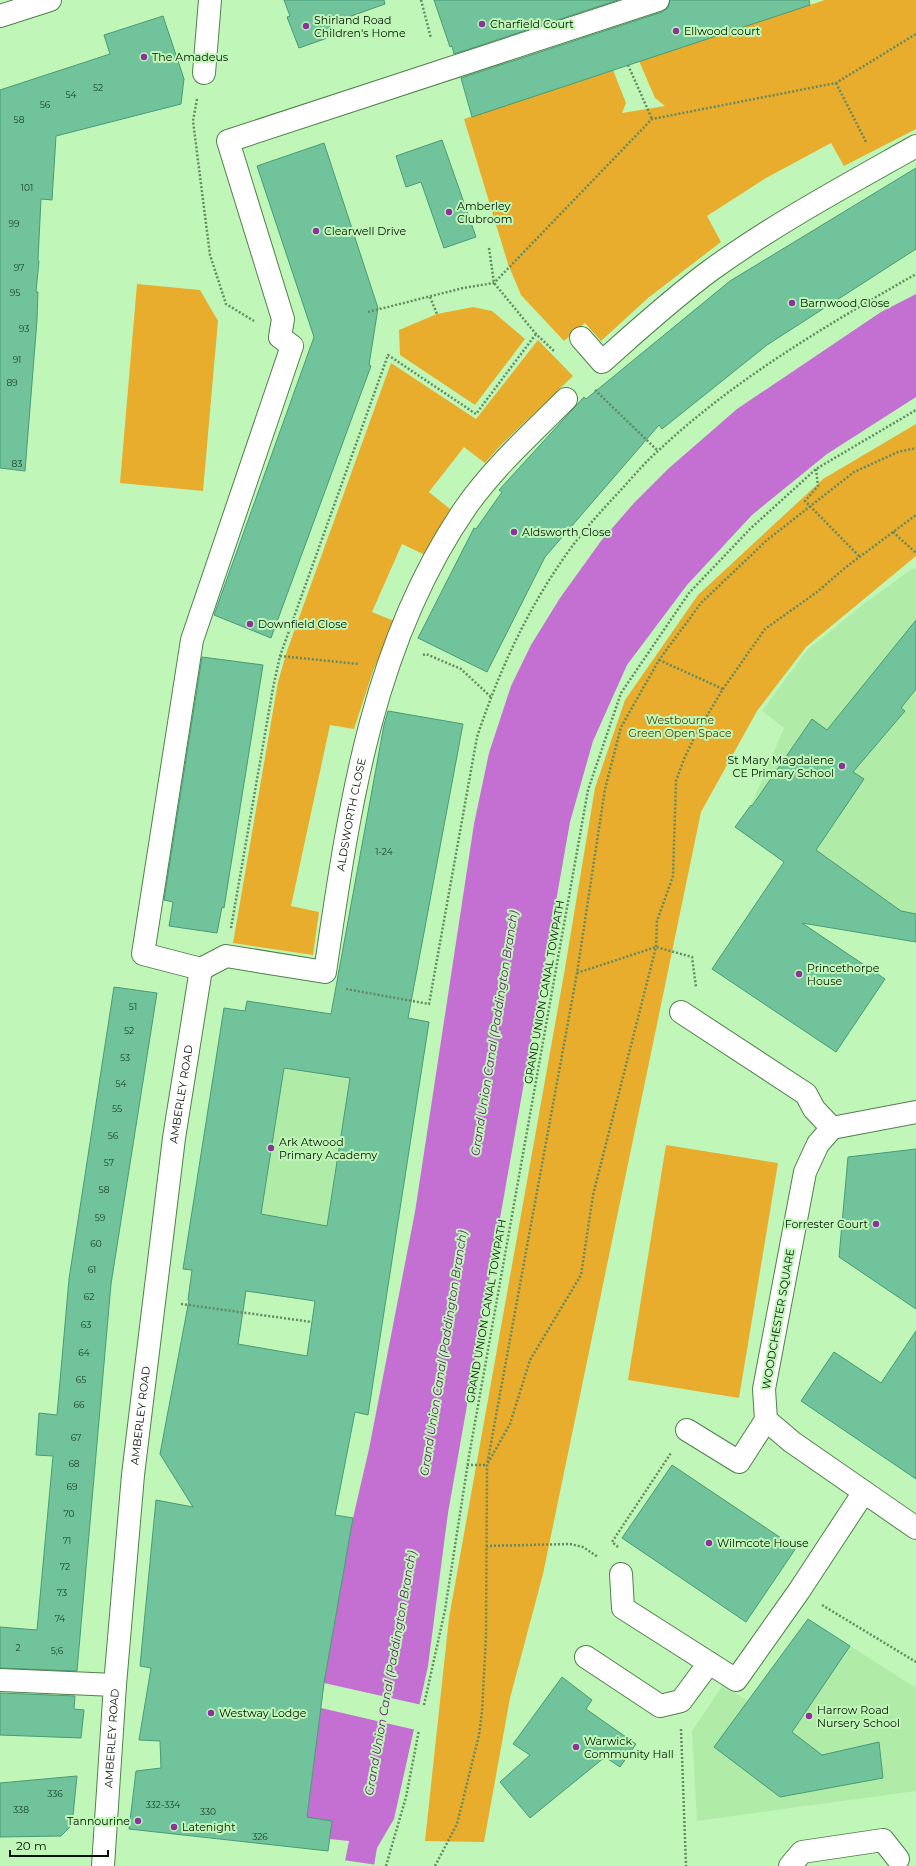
<svg xmlns="http://www.w3.org/2000/svg" width="916" height="1866" font-family="Montserrat,sans-serif">
<style>
.built{fill:#b0eca8}
.green{fill:#e8ad2d}
.water{fill:#c370d2}
.pier{fill:#c0f7b9}
.building{fill:#71c39b;stroke:#489b75;fill-rule:evenodd}
.lines{fill:none;stroke-linecap:round;stroke-linejoin:round}
.minor-casing{stroke:#4f8149;stroke-width:24}
.major-casing{stroke:#4f8149;stroke-width:24}
.path{stroke:#658a61;stroke-width:2.5;stroke-dasharray:2 2;stroke-linecap:butt}
.minor{stroke:#fff;stroke-width:22}
.major{stroke:#fff;stroke-width:22}
.poi-dot{fill:#8d329d;stroke:#c0f7b9;stroke-width:1.5}
.labels{text-anchor:middle;dominant-baseline:central;stroke-width:4;stroke-linejoin:round;paint-order:stroke}
.number-label{font-size:9px;fill:#1e4028}
.poi-label{font-size:11px;fill:#021401;stroke:#c0f7b9;text-anchor:start}
.park-label{font-size:11px;fill:#553c00;stroke:#c0f7b9}
.street-label{font-size:11px;fill:#021401;stroke:#c0f7b9}
.water-label{font-size:12px;font-style:italic;fill:#641570;stroke:#c0f7b9}
</style>
<rect width="100%" height="100%" fill="#c0f7b9"/>
<path class="built" d="M913,568l3,2v344l-15,-3 -150,-106 33,-77 -22,-17 45,-61 58,-47z
M247,1001l113,17 -45,283 -69,-10 -3,17 -55,-8 4,-30 -9,-1 41,-261 21,3z
M808,1619l108,69v103l-219,30 -5,-90 31,-46 25,16z"/>
<path class="green" d="M825,0h91v129l-72,37 -13,-23 -65,35 -59,38 14,26 -73,56 -47,43 -16,-18 -21,18 -43,-46 -13,-31 -44,-145 149,-49 13,33 -4,10 43,-7 -10,-8 -16,-37z
M137,284l63,6 18,31 -15,170 -83,-8z
M473,307l19,4 33,28 -50,66 -75,-50 -1,-25 38,-16z
M538,340l35,36 -72,69 -16,18 -21,-16 -35,45 21,17 -25,46 -23,-11 -30,68 22,9 -21,50 -19,58 -24,-4 -39,181 28,6 -6,43 -80,-12 45,-261 9,-31 104,-288 85,56z
M916,424v132l-110,91 -49,64 -56,101 -158,762 -33,124 -26,144 -59,-1 24,-223 115,-644 31,-186 30,-88 73,-105 125,-116z
M666,1145l112,18 -39,235 -111,-18z"/>
<path class="water" d="M916,294v103l-89,57 -75,61 -65,70 -60,80 -34,76 -23,81 -122,691 -20,153 -34,153 -17,29 -3,18h-30l5,-25 -20,-2 -22,-22 17,-134 29,-165 16,-69 46,-237 59,-388 15,-71 22,-67 20,-41 29,-47 41,-57 33,-38 34,-34 69,-60 144,-97z"/>
<path class="pier" d="M324,1683l98,22 -6,25 -95,-22z
M343,1860l34,5 -1,1h-34z"/>
<path class="building" d="M284,0h100l1,4 -56,20 4,12 -34,12 -12,-31 3,-1z
M434,0h184l-164,54 -2,-8 -2,1z
M670,0h139l1,5 -338,112 -11,-39 201,-66 6,-4z
M163,16l21,63 -3,25 -125,32 -4,64 -11,-1 -3,61 1,1 -3,31h2l-1,28 -12,151 -25,-3v-378l110,-36 -6,-19z
M442,140l34,97 -32,11 -23,-66 -15,5 -10,-31z
M324,143l54,165 -9,57 2,1 -100,272 -57,-23 100,-278 -57,-171z
M916,168v81l-149,96 -105,84 -3,-4 -114,132 -58,115 -69,-34 56,-110 2,1 26,-37 -3,-2 85,-93 2,2 144,-118z
M916,620v69l-15,19 4,3 -52,61 11,7 -48,71 85,61 15,3v28l-114,-19 83,56 -49,73 -124,-83 72,-107 -49,-35 16,-22 1,1 60,-87 15,11z
M202,657l61,8 -39,243 -2,-1 -5,26 -48,-7 4,-24 -9,-2z
M388,711l75,13 -55,294 21,4 -61,393 -13,-3 -20,103 18,3 -29,165 -17,134 25,4 -4,30 -199,-22 7,-58 25,-3 -1,-27 -21,-1 12,-72 -11,-2 16,-166 37,7 -33,-53 29,-154h-1l4,-30 -9,-1 41,-261 21,3 2,-10 84,13 53,-289zM284,1068l66,10 -23,148 -66,-12zM246,1291l69,10 -8,55 -69,-12z
M114,987l43,6 -46,291 -34,387 -77,-3v-41l37,3 16,-174 -17,-1 3,-42 18,2 12,-136z
M916,1149v160l-77,-52 9,-100z
M916,1331v148l-115,-78 33,-49 47,31z
M672,1465l124,83 -50,74 -124,-84z
M808,1619l42,27 -58,86 30,23 57,-13 4,36 -103,19 -66,-50z
M562,1677l30,23 -6,9 50,35 -16,23 -15,-10 -75,61 -30,-36 30,-27 -17,-11z
M0,1693l75,3 -1,13 10,1 -3,28 -81,-3z
M77,1776l-5,49 -11,11 -61,1v-54z"/>
<g class="lines">
<defs>
<g id="minor">
<path d="M204,73l6,-73"/>
<path d="M581,338l21,24c36,-32 71,-64 109,-92 65,-47 136,-85 205,-124"/>
<path d="M201,969l-58,-15 49,-314 100,-294 -12,-9 3,-18 -55,-178 430,-141"/>
<path id="s1" d="M201,969l25,-13 99,16c24,-162 46,-327 141,-465 28,-40 66,-74 100,-108"/>
<path d="M681,1012l125,82 8,15 18,19"/>
<path d="M916,1112l-84,16 -14,16 -13,28 -41,217 2,31 26,22 124,86"/>
<path d="M687,1430l52,32 27,-42"/>
<path d="M621,1574l2,34 113,72 63,-89 65,-99"/>
<path d="M586,1657l74,49 21,-5 28,-38"/>
<path d="M0,1680l115,5"/>
<path id="s2" d="M103,1866l12,-181 18,-210 41,-337 27,-169"/>
</g>
<path id="major" d="M0,16l50,-16
M790,1866l12,-14 81,-12 15,19"/>
</defs>
<use href="#minor" class="minor-casing"/>
<use href="#major" class="major-casing"/>
<path class="path" d="M421,0l10,38
M628,65l24,54
M836,83l30,59
M197,99l-4,22 17,134 16,49 28,17
M489,248l5,35 42,51 19,18
M430,297l7,17
M368,312l95,-24 31,-5 158,-164 184,-36 80,-49
M595,390l63,61
M816,469l2,17 -13,15 55,56
M893,532l23,21
M423,655l3,-1 35,15 30,28
M280,656l79,8
M659,660l64,29
M231,928l42,-240 7,-32 108,-301 88,59 60,-80
M577,973l79,-26 36,10 4,30
M346,989l83,15 48,-267c20,-60 46,-119 82,-172 17,-26 39,-51 61,-74 12,-13 24,-28 38,-40 75,-71 169,-126 258,-177
M181,1304l131,18
M488,1463l22,-39 20,-64 51,-85 12,-80 63,-248 1,-26 16,-45 3,-95 8,-22 12,-25 27,-45 42,-60 52,-37 29,-25 70,-52
M467,1465h20
M486,1546l84,-2 13,3 15,10
M618,1547l-6,-5 59,-89
M822,1605l94,57
M424,1705l21,-95 24,-154 119,-666 33,-97 68,-100 61,-64 66,-60 100,-59
M681,1729l5,137
M386,1866l20,-69 13,-67
M435,1866l22,-42 22,-89 3,-23 4,-76 1,-171 90,-492 28,-184 16,-62 38,-67 42,-57 66,-63 87,-68 44,-20 18,-4"/>
<use href="#minor" class="minor"/>
<use href="#major" class="major"/>
</g>
<g class="poi-dot">
<circle cx="482" cy="24" r="4"/>
<circle cx="306" cy="26" r="4"/>
<circle cx="676" cy="31" r="4"/>
<circle cx="144" cy="57" r="4"/>
<circle cx="449" cy="212" r="4"/>
<circle cx="316" cy="231" r="4"/>
<circle cx="792" cy="303" r="4"/>
<circle cx="514" cy="532" r="4"/>
<circle cx="250" cy="624" r="4"/>
<circle cx="842" cy="766" r="4"/>
<circle cx="799" cy="974" r="4"/>
<circle cx="271" cy="1148" r="4"/>
<circle cx="876" cy="1224" r="4"/>
<circle cx="709" cy="1543" r="4"/>
<circle cx="211" cy="1713" r="4"/>
<circle cx="809" cy="1716" r="4"/>
<circle cx="576" cy="1747" r="4"/>
<circle cx="138" cy="1821" r="4"/>
<circle cx="174" cy="1827" r="4"/>
</g>
<g class="labels">
<g class="number-label">
<text x="98" y="87">52</text>
<text x="71" y="94">54</text>
<text x="45" y="104">56</text>
<text x="19" y="119">58</text>
<text x="27" y="187">101</text>
<text x="14" y="223">99</text>
<text x="19" y="267">97</text>
<text x="15" y="292">95</text>
<text x="24" y="328">93</text>
<text x="17" y="359">91</text>
<text x="12" y="382">89</text>
<text x="17" y="463">83</text>
<text x="384" y="851">1-24</text>
<text x="133" y="1006">51</text>
<text x="129" y="1030">52</text>
<text x="125" y="1057">53</text>
<text x="121" y="1083">54</text>
<text x="117" y="1108">55</text>
<text x="113" y="1135">56</text>
<text x="109" y="1162">57</text>
<text x="104" y="1189">58</text>
<text x="100" y="1217">59</text>
<text x="96" y="1243">60</text>
<text x="92" y="1269">61</text>
<text x="89" y="1296">62</text>
<text x="86" y="1324">63</text>
<text x="84" y="1352">64</text>
<text x="81" y="1379">65</text>
<text x="79" y="1404">66</text>
<text x="76" y="1437">67</text>
<text x="74" y="1463">68</text>
<text x="72" y="1486">69</text>
<text x="69" y="1513">70</text>
<text x="67" y="1540">71</text>
<text x="65" y="1566">72</text>
<text x="62" y="1592">73</text>
<text x="60" y="1618">74</text>
<text x="18" y="1647">2</text>
<text x="57" y="1650">5;6</text>
<text x="55" y="1793">336</text>
<text x="163" y="1804">332-334</text>
<text x="21" y="1809">338</text>
<text x="208" y="1811">330</text>
<text x="260" y="1836">326</text>
</g>
<g class="poi-label">
<text x="314" y="20">Shirland Road<tspan x="314" dy="13">Children's Home</tspan></text>
<text x="490" y="24">Charfield Court</text>
<text x="684" y="31">Ellwood court</text>
<text x="152" y="57">The Amadeus</text>
<text x="457" y="206">Amberley<tspan x="457" dy="13">Clubroom</tspan></text>
<text x="324" y="231">Clearwell Drive</text>
<text x="800" y="303">Barnwood Close</text>
<text x="522" y="532">Aldsworth Close</text>
<text x="258" y="624">Downfield Close</text>
<text x="834" y="760" text-anchor="end">St Mary Magdalene<tspan x="834" dy="13">CE Primary School</tspan></text>
<text x="807" y="968">Princethorpe<tspan x="807" dy="13">House</tspan></text>
<text x="279" y="1142">Ark Atwood<tspan x="279" dy="13">Primary Academy</tspan></text>
<text x="868" y="1224" text-anchor="end">Forrester Court</text>
<text x="717" y="1543">Wilmcote House</text>
<text x="817" y="1710">Harrow Road<tspan x="817" dy="13">Nursery School</tspan></text>
<text x="219" y="1713">Westway Lodge</text>
<text x="584" y="1741">Warwick<tspan x="584" dy="13">Community Hall</tspan></text>
<text x="130" y="1821" text-anchor="end">Tannourine</text>
<text x="182" y="1827">Latenight</text>
</g>
<g class="park-label">
<text x="680" y="720">Westbourne<tspan x="680" dy="13">Green Open Space</tspan></text>
</g>
<g class="street-label">
<text stroke="none"><textPath href="#s1" startOffset="288">ALDSWORTH CLOSE</textPath></text>
<text transform="translate(544 992) rotate(-80)">GRAND UNION CANAL TOWPATH</text>
<text stroke="none"><textPath href="#s2" startOffset="776">AMBERLEY ROAD</textPath></text>
<text transform="translate(486 1311) rotate(-80)">GRAND UNION CANAL TOWPATH</text>
<text transform="translate(778 1319) rotate(-80)">WOODCHESTER SQUARE</text>
<text stroke="none"><textPath href="#s2" startOffset="452">AMBERLEY ROAD</textPath></text>
<text stroke="none"><textPath href="#s2" startOffset="128">AMBERLEY ROAD</textPath></text>
</g>
<g class="water-label">
<text transform="translate(494 1033) rotate(-81)">Grand Union Canal (Paddington Branch)</text>
<text transform="translate(443 1353) rotate(-81)">Grand Union Canal (Paddington Branch)</text>
<text transform="translate(390 1673) rotate(-80)">Grand Union Canal (Paddington Branch)</text>
</g>
</g>
<path d="M10 1850v6h98v-6" fill="none" stroke="#021401" stroke-width="2"/>
<text x="16" y="1850" font-size="12" fill="#021401" stroke="#c0f7b9" stroke-width="3" paint-order="stroke">20 m</text>
</svg>
